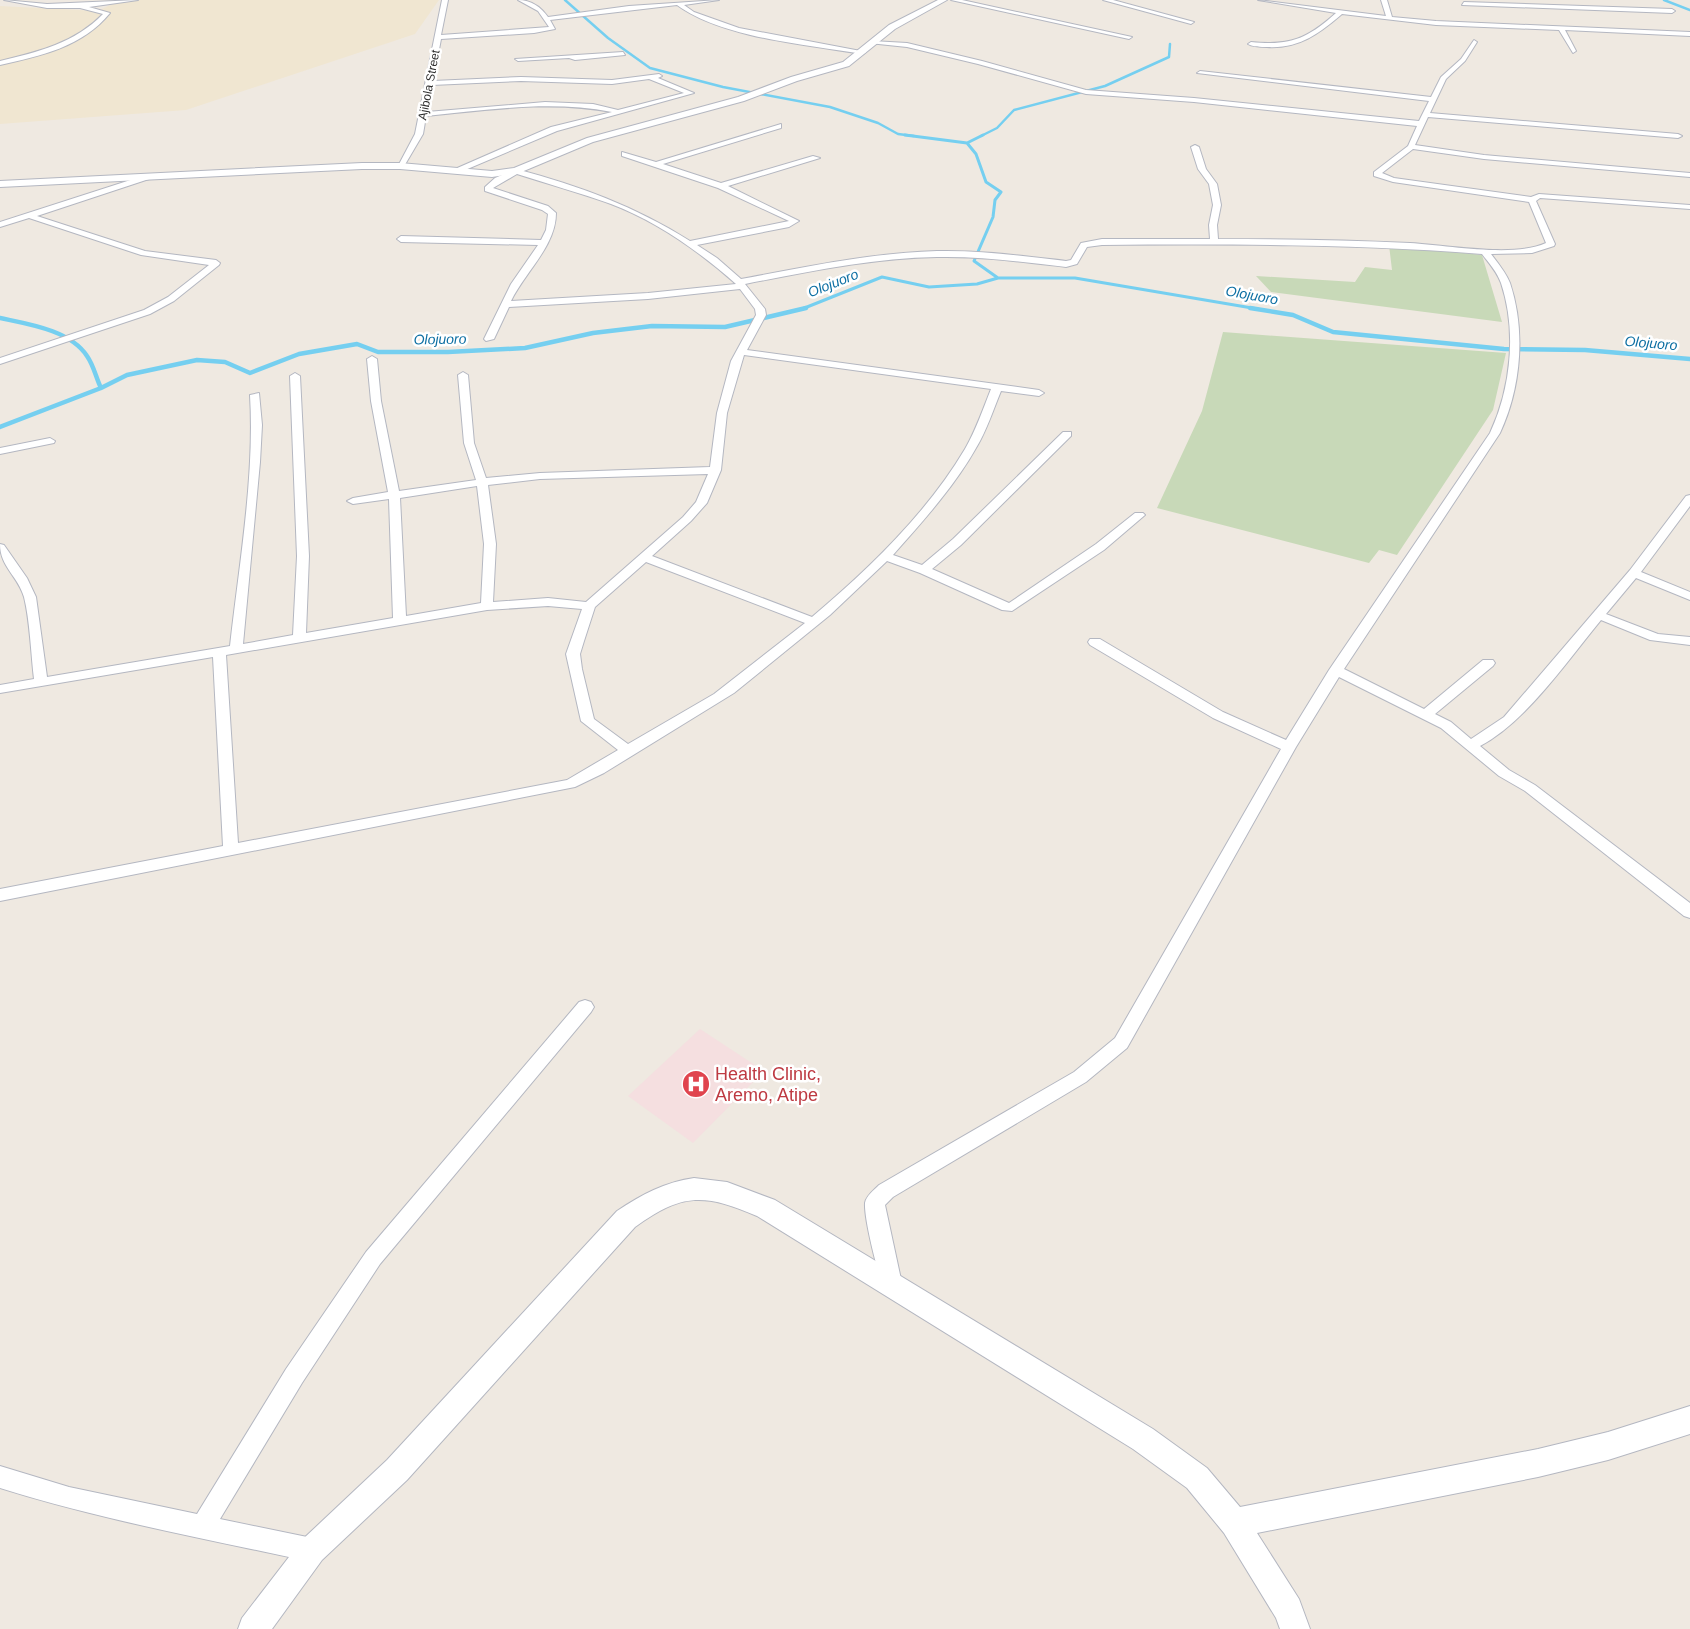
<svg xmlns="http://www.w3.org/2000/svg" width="1690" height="1629" font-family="Arial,sans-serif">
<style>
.education{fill:#f0e6d1}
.medical{fill:#f5dfe0}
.cemetery{fill:#c8d9b8}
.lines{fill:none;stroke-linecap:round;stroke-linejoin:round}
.stream-far2{stroke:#75cff0;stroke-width:2.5}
.stream-far1{stroke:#75cff0;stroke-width:3}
.stream{stroke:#75cff0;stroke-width:4.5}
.minor-casing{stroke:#b4b7c1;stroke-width:2}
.tertiary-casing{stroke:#b4b7c1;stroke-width:2}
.minor{fill:#fff;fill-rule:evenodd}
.tertiary{fill:#fff;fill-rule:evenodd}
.labels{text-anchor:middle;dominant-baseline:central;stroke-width:5;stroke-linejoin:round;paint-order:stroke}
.far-street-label{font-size:12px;fill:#2e2e2e;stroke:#fff}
.far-water-label{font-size:14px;font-style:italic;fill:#0d6fa3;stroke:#fff}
.near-health-label{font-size:18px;fill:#be3a42;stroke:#fff;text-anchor:start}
</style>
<rect width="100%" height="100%" fill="#efe9e1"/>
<path class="education" d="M120,0h319l-24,34 -229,76 -186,14v-118l98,5z"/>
<path class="medical" d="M700,1029l64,42 -71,72 -65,-47z"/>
<path class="cemetery" d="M1389,245l93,10 20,67 -231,-30 -15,-16 99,6 10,-15 27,3z
M1223,332l283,21 -13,57 -96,145 -18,-5 -10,13 -212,-55 45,-97z"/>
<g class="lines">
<path class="stream-far2" d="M565,0l43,38 42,30 73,19 107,20 48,16 20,11 16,2
M1664,0l26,10
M981,136l16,-8 17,-18 91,-24 64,-29 1,-13"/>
<path class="stream-far1" d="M905,135l62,8 9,11 10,28 15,10 -6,8 -2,17 -19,44 24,17
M967,143l16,-8
M802,309l80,-32 47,10 48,-3 21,-6h77l183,31"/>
<path class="stream" d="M1250,308l43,7 40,17 171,17 81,1 105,9
M0,318c28,6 70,12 87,38 7,10 9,22 14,32
M0,427l101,-39 26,-13 70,-15 28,2 25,11 49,-19 58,-10 21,8h70l77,-4 68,-15 59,-7 73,1 81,-19"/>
<defs>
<path id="minor" d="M4,0l43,4 91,-4 -49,7 21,6c-28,34 -69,43 -110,52v-4c38,-9 75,-18 103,-47l-23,-6h-33z
M442,0h6l-7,35 108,-8 -11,-16 -20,-11c13,0 23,7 30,17l81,-11 90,-6 -35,5 10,7 45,16 127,24 -3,2c-55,-9 -141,-16 -186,-49l-127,15 5,9 -21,4 -93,6 -8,42 88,-4 91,3 47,-6 3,2 -4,2 36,15 -137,38 -99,42h-3v-4l96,-42 61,-15c-62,-12 -124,-2 -186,4l-3,18 -20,34h-6l18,-34zM649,79l35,14 -66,17 -25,-6 -48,-2 -118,10 5,-27 89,-4 91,3z
M951,0h11l170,37 -3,2z
M1103,0h10l81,22 -3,2z
M1258,0l128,16 -5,-16h6l5,17 44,4 254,11v4l-125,-6 11,21 -3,2 -14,-23 -123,-5 -94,-11c-23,20 -44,35 -75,33 -6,0 -14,0 -19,-3l3,-2c39,4 56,-3 85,-29z
M1464,2l208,7 3,2 -3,2 -210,-8z
M1474,40l3,2 -12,19 -19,18 -16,34 248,21 4,2 -4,2 -250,-21 -13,28 69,10 206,18v4l-206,-18 -71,-10 -31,24 12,5 137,19 8,-3 151,11v4l-150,-11 -4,3 19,43 -1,2 -22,7 -41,1c7,9 15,19 19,29 16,48 11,105 -10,150l-156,236 80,40 59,-49h10l2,3 -2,3 -58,48 16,8 20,17 33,-22 126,-147 56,-74 4,-1v11l-49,66 49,20v8l-54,-22 -30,36 52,20 32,3v8l-40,-5 -49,-20c-34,41 -75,102 -121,126l29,24 26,15 155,118v15l-6,-2 -159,-125 -26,-15 -58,-48 -102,-51 -43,70 -169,301 -41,34 -193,115 -8,8 17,79 -3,7 -7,2 -7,-2c-7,-16 -21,-72 -20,-88 1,-7 9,-13 14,-18l195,-113 41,-34 166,-289 -68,-31 -123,-73 -2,-3 2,-3h10l123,73 63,28 43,-70 161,-237c21,-45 27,-102 11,-150 -4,-11 -12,-20 -19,-29 -126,-10 -253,-10 -380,-9l-15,2 -10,17 -11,3c-43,-5 -86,-11 -129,-10 -65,1 -129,15 -192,27l20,25 1,6 -19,35 292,40 5,3 -5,3 -38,-5c-8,19 -14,39 -25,57 -22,39 -53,73 -83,107l29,10 31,-26 110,-107h8v4l-110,109 -29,24 77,34 87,-59 39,-31h8l2,2 -41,35 -92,61 -10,-1 -82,-37 -33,-12 -57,54 -96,78 -130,80 -29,14 -575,114v-12l223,-43 -10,-189 -213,36v-8l34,-6c-3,-24 -4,-59 -10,-82 -6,-21 -24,-30 -24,-53l4,1 23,33 9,19 11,80 183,-31c9,-81 25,-170 20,-251l9,-2 3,32 -2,37 -17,182 50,-9 4,-79 -7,-180 5,-3 5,3 9,180 -3,77 87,-15 -4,-119 -36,5 -6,-3 6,-3 35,-6 -17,-91 -4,-42 5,-3 5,3 4,42 18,90 77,-11 -12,-37 -6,-68 5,-3 5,3 6,68 12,35 54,-5 170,-6 7,-54 14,-52 25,-46 -1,-6 -15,-20 -92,10 -139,8 -15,32 -8,2 -2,-2 27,-55 27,-39 -137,-3 -4,-3 4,-3 140,4 5,-10 2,-16 -6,-4 -57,-19v-4l10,-9 21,-9c64,17 118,37 174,72l99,-20 -71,-33 -96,-32v-4l34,10 125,-38v4l-118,36 58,19 92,-27 7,2 -92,28 71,35 -10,6 -92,18 20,13 24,21c64,-12 130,-26 196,-28 43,-1 86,5 129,10l5,-1 10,-17 21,-4h108l-1,-14 4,-20 -4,-21 -11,-15 -7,-22 4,-2 4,2 7,22 11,15 4,21 -4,20 1,14c64,0 128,1 192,4 36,2 104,15 136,0l-17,-41 -136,-20 -19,-6v-4l34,-26 9,-20 -223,-24 -108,-8 -108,-30 -71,-17 -38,-4 3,-2 35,2 75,18 104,29 108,8 225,23 10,-20 -232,-28 3,-2 231,26 10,-20 20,-18zM517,174c31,10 63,19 94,30 45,17 89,48 125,80l-88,9 -137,8c14,-29 45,-55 45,-88l-8,-7 -55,-18zM744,355l247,34c-8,20 -15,41 -26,60 -38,64 -96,120 -153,168l-160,-61 39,-35 16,-18 14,-33 6,-57zM708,474l-12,28 -13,15 -97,85 -38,-4 -55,4 3,-58 -8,-59 52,-6zM477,486l7,58 -3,59 -75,13 -6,-118zM646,562l159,61 -91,71 -86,50 -34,-25 -12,-50 -2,-15 4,-13 11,-34zM548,606l34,3 -16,45 15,67 37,29 -51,30 -329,63 -12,-188 261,-45z
M623,52l2,3 -50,5 -6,-2 -51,3 -3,-2z
M146,175l4,2 -1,2 -112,37 108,35 71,9 4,3 -1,2 -45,36 -24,13 -150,50v-6l144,-48 24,-13 41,-32 -68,-10 -112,-37 -29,9v-5z
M50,438l5,3 -1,2 -54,11v-6z
M585,1000l6,2 3,5 -3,5 -211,252 -78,119 -82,136 92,19 8,4 4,8 -4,8 -8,4c-105,-23 -210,-42 -312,-74v-22l69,21 128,27 89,-145 80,-117 213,-250z"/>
<path id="tertiary" d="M938,0h9l-52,29 -46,37 -52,15 -53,20 -151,41 -74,31 -27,4 -92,-8h-38l-362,18v-6l362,-18h38l92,8 22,-3 73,-30 151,-41 53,-20 52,-15 46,-37z
M694,1178l33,4 48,18 378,229 54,39 33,39 298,-58 70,-17 82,-26v28l-82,26 -70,17 -281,56 42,66 11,30h-30l-4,-11 -52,-85 -37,-45 -54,-39 -376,-233c-53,-23 -75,-23 -122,11l-228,253 -85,80 -50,69h-34l4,-11 60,-78 85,-80 230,-249c24,-16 48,-29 77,-33z"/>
</defs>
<use href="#minor" class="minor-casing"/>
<use href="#tertiary" class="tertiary-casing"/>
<use href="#minor" class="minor"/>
<use href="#tertiary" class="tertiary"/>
</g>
<defs>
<symbol id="hospital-disc" viewBox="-11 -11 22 22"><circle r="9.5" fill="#e0444e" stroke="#fff"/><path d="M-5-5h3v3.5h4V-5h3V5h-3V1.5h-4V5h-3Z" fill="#fff"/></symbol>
</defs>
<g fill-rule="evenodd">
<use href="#hospital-disc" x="680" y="1068" width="32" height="32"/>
</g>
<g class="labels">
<g class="far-street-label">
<text transform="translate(429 85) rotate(-79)">Ajibola Street</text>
</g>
<g class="far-water-label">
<text transform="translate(833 283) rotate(-22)">Olojuoro</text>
<text transform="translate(1252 295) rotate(10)">Olojuoro</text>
<text transform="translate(440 339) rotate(-1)">Olojuoro</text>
<text transform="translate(1651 343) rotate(5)">Olojuoro</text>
</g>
<g class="near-health-label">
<text x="715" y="1074">Health Clinic,<tspan x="715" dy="21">Aremo, Atipe</tspan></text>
</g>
</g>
</svg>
